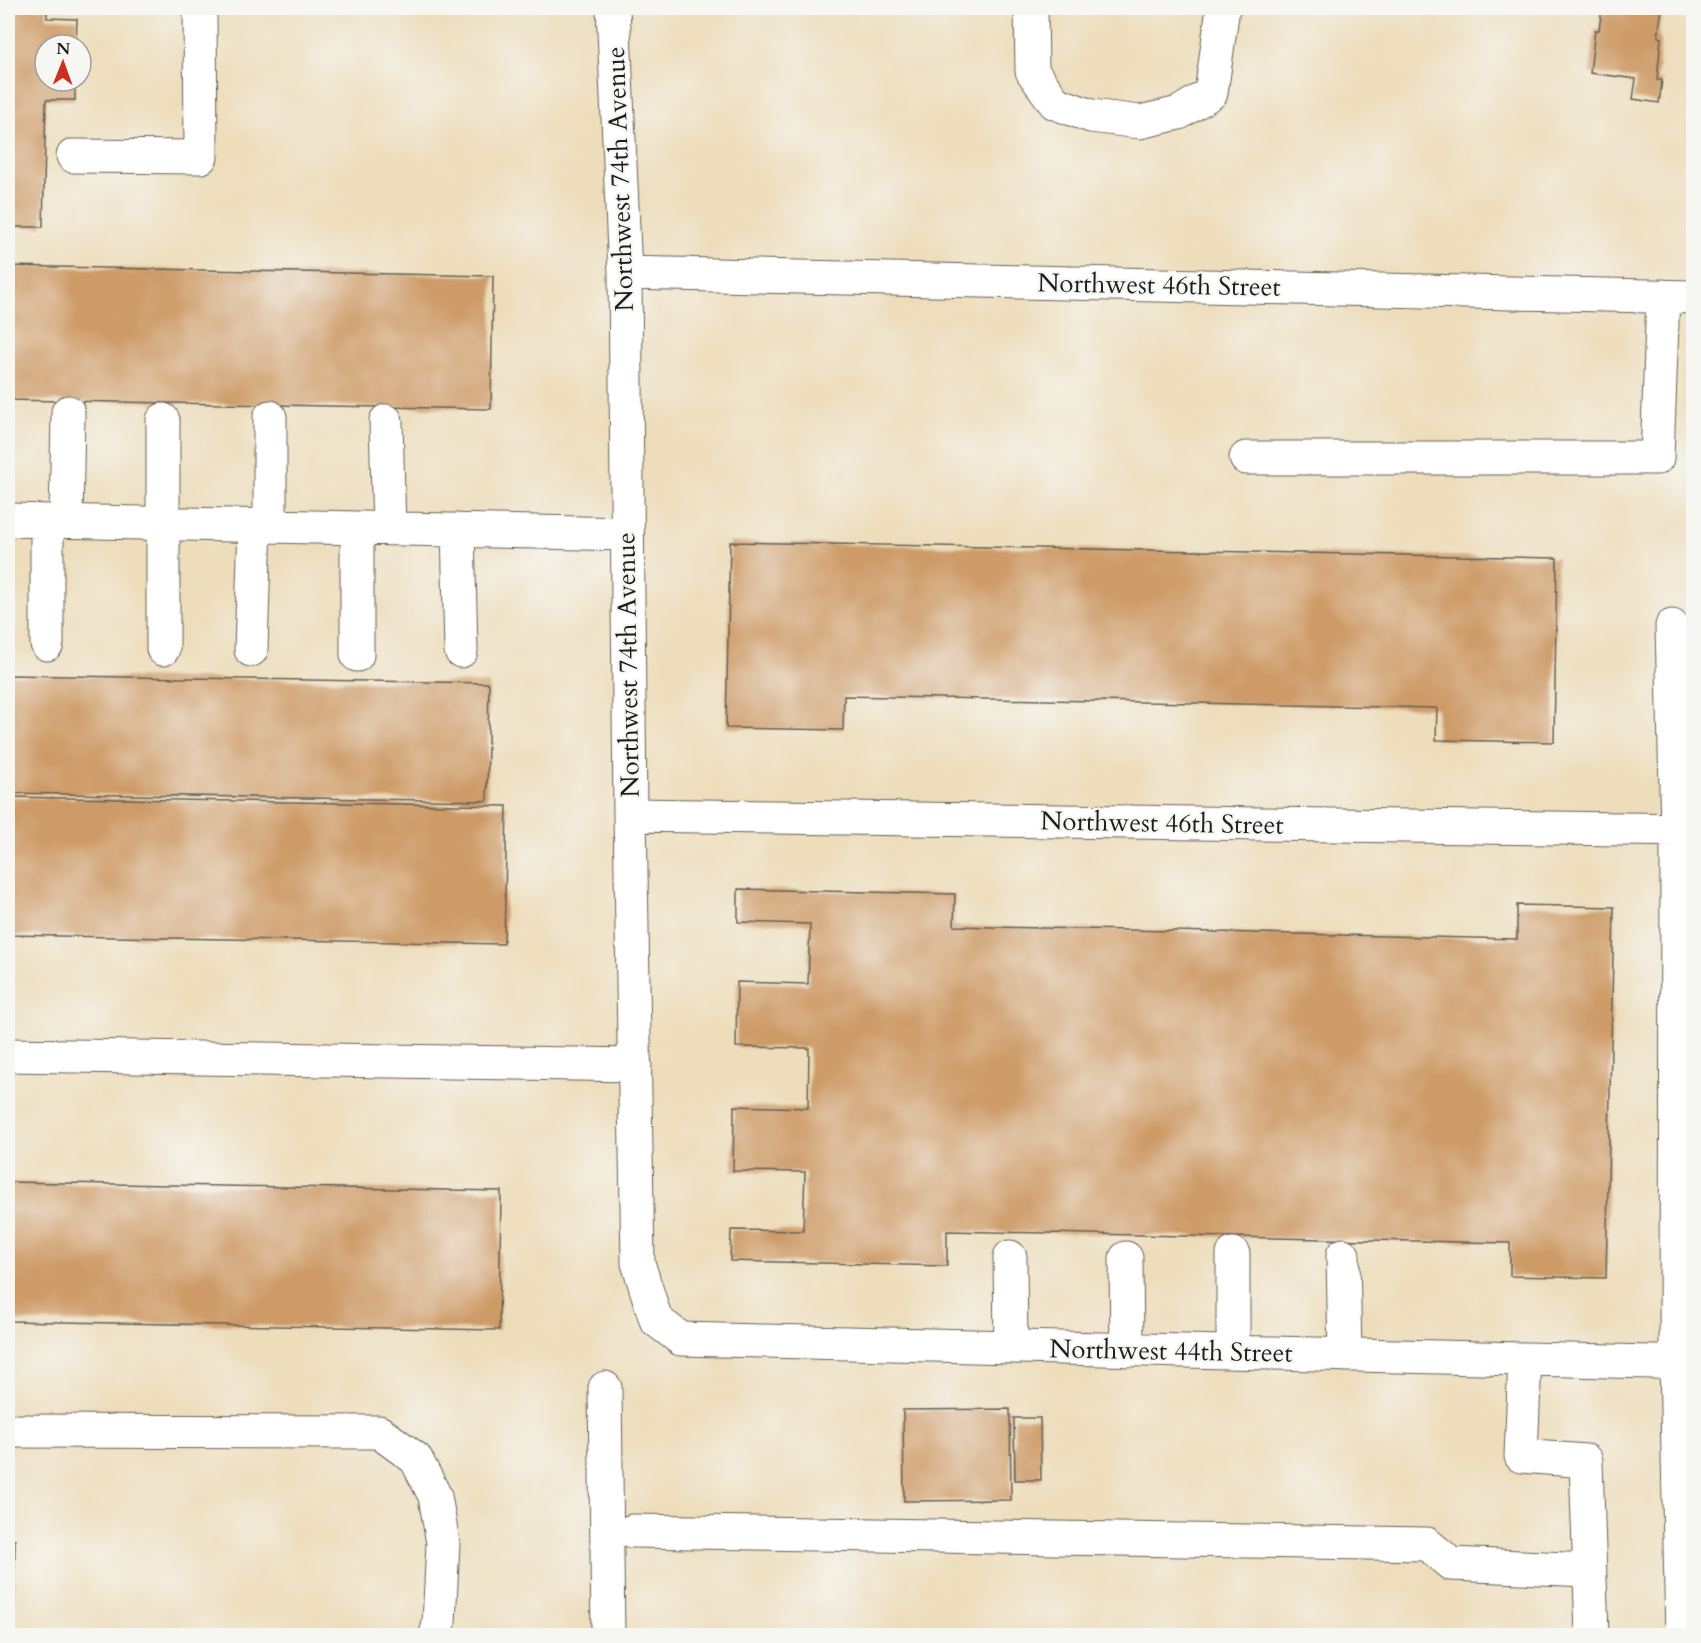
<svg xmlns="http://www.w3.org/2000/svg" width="1701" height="1643" font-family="Cardo,serif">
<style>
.building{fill:#ce9b67}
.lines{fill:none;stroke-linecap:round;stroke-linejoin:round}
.minor-casing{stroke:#656054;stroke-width:35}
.minor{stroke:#fff;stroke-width:33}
.labels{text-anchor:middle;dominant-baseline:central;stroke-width:4.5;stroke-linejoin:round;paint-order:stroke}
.street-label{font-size:26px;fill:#1c1c1c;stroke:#f6f6f2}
</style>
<rect width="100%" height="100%" fill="#f6f6f2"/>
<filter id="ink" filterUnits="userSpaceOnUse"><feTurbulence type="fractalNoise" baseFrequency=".0167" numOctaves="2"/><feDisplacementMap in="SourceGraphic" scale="12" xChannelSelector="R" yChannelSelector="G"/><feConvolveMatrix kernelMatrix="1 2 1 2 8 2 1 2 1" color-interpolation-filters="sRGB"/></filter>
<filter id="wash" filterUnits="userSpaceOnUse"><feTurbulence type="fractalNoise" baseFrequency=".008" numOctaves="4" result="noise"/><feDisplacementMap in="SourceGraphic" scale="24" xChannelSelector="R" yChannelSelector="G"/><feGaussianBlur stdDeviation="1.35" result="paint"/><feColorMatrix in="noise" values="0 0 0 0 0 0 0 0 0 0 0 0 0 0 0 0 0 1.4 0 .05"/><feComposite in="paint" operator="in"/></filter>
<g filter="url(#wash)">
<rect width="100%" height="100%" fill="#edddbb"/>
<g id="blocks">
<path class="building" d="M8,8h39v10l30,1 -1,26h-31v36h30v19h-29l-3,127h-35z
M1602,8h60l-4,29 3,1 -4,42h5l-3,23 -26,-4 3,-20 -46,-6 5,-43h4z
M8,266l485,10 -2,133 -483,-9z
M730,542l827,16 -3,184 -118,-2 1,-32 -593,-12 -1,34 -117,-2z
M8,675l481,8 -2,118 -479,-8z
M8,797l499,9 -3,138 -496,-9z
M738,889l217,5 -1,32 563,13v-34l97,2 -8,371 -96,-2v-33l-563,-12v35l-217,-5 1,-31 72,1 2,-59 -72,-1 1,-65 74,2 1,-60 -73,-1 1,-65 71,2 2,-60 -72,-2z
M8,1182l493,9 -2,139 -491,-9z
M1010,1409l1,91 -107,1 -1,-91z
M1014,1418h26l1,62h-26z
M8,1540h7l-1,62h-6z"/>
</g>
</g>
<g filter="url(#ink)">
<use href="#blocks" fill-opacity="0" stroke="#656054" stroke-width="1.5"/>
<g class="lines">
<defs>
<path id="minor" d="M613,8l12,265 5,542 8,448 18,57 25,19 1013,24
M1031,8l1,63 23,32 36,13 49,6 39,-9 32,-20 12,-85
M73,156l128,1 -1,-149
M625,273l1069,24
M386,421l3,108
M1246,458h411l6,-162
M8,520l619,14
M66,521l2,-109
M47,522v122
M270,525v-108
M458,530l3,121
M1672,626l5,204 -1,533 6,273
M163,649v-229
M251,650l4,-125
M357,655v-127
M630,815l1064,15
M8,1055l627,10
M1343,1255l2,100
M1010,1257l1,90
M1126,1258l1,92
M1233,1352v-98
M1525,1359l-4,97 65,5 6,175
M605,1388l3,248
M8,1431l371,1 37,27 19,37 8,47 -4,80 -3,13
M632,1531l795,13 24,20 138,6"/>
</defs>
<use href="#minor" class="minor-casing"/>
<use href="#minor" class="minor"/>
</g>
</g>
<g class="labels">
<g class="street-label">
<text transform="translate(620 179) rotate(-92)">Northwest 74th Avenue</text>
<text transform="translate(1159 285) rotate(1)">Northwest 46th Street</text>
<text transform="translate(628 665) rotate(-91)">Northwest 74th Avenue</text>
<text transform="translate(1162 823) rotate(1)">Northwest 46th Street</text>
<text transform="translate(1171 1351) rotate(1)">Northwest 44th Street</text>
</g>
</g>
<rect width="1701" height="1643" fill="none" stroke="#f6f6f2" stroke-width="30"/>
<g transform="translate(63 63) rotate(1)"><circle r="28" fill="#f6f6f2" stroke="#9f9f9c" stroke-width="1.5"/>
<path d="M0-4.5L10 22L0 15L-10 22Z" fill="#c8321e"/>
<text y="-9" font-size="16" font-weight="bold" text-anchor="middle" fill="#1c1c1c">N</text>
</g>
</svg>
